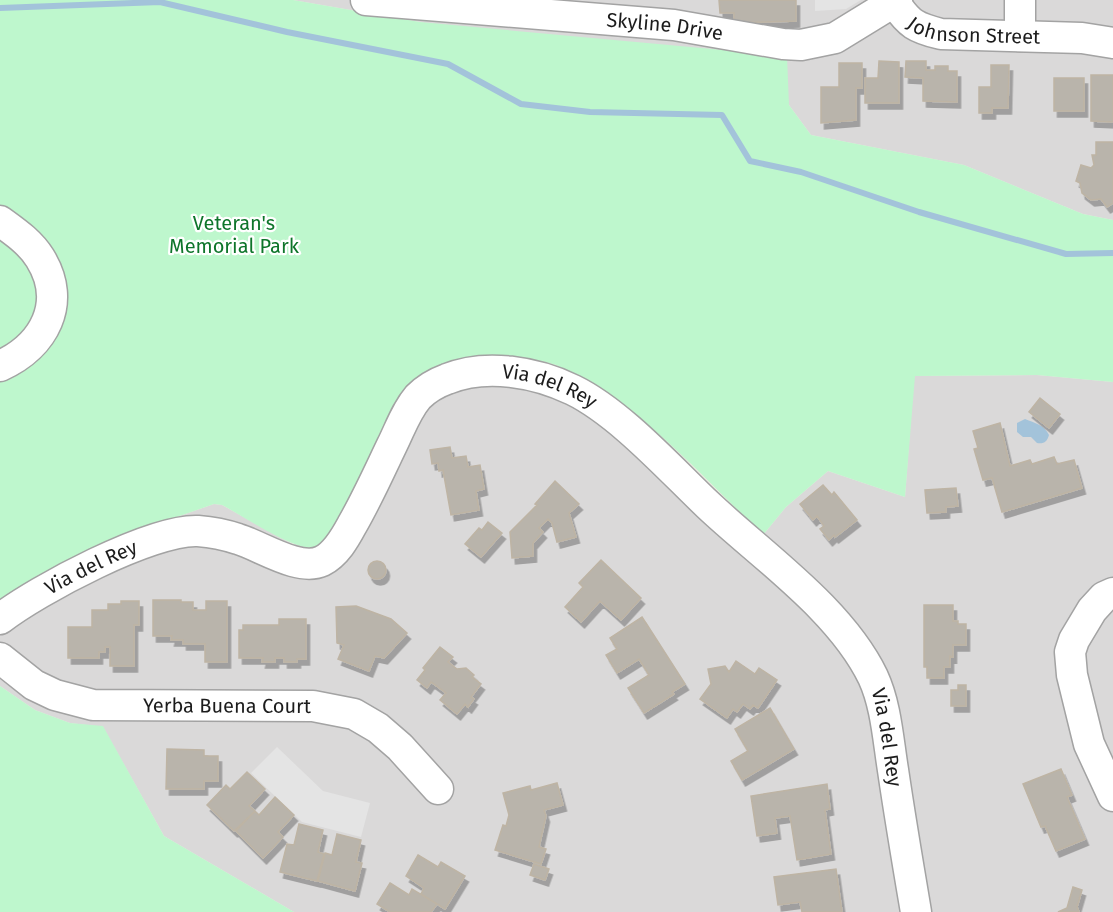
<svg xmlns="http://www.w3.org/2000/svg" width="1113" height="912" font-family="'Fira Sans',sans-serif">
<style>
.residential{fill:#dad9d9}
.park{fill:#bef7cd}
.parking{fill:#e4e4e4}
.water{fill:#a3c3da}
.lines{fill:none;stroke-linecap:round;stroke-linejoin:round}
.stream{stroke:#a3c3da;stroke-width:6}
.building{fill:#b9b4ab;stroke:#beb4a4;stroke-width:1.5;filter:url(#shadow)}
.minor-casing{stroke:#a3a3a3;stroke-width:33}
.minor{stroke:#fff;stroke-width:30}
.labels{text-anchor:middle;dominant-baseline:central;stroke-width:4.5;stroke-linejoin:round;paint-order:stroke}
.street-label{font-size:20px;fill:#1c1c1c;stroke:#fff}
.park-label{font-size:20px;fill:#0e752a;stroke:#fff}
</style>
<defs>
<filter id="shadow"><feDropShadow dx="3.5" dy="6" stdDeviation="0" flood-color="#0004"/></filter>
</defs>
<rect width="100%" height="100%" fill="#edebe2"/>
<path class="residential" d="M293,0h820v220l-30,-6 -119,-49 -153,-30 -22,-30 -369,-83z
M489,357h26l43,9 48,26 41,32 116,111 23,-28 42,-36 77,26 9,-121 123,-1 76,7v530h-819l-130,-76 -61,-109 -33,-4 -35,-13 -35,-24v-83l151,-77 63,-22 8,1 72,40 120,-161 11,-12 18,-8z"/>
<path class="park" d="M0,0h293l127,22 367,34 2,49 22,30 153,30 119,49 30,6v162l-76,-7 -122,1 -10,121 -77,-26 -42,36 -23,28c-55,-53 -112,-118 -179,-155 -9,-5 -19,-11 -28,-15 -26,-8 -55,-10 -81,-6 -26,3 -43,6 -61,25l-79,147c-4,5 -10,13 -16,16 -20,8 -77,-32 -97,-42l-8,-1 -63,22 -151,77z
M0,686l35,24 35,13 33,3 61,110 130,76h-294z"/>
<path class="parking" d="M815,0h46l-15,9 -31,2z
M277,747l46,44 47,12 -9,34 -59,-15 -51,-49z"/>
<path class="water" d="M1025,419c10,4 19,6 24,16 -2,7 -5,9 -12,8l-6,-6h-8l-6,-5v-9z"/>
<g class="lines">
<path class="stream" d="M0,8l160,-6 127,30 161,32 73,40 69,8 132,3 28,46 51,11 118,40 147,42 47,-1"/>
</g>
<path class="building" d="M719,0h77v21l-62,2v-10h-14z
M879,61l20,1v41h-34v-25h13z
M906,61h20v9h9v-4h13v5h9v31l-34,-1v-23l-18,-1z
M839,63h23v25h-6v32l-35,3v-36h18z
M991,65h18l-1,43h-16v5h-13v-26h12z
M1091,75h22v47l-22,-1z
M1054,78h30v33h-30z
M1096,142h17v61l-6,4 -6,-8 -10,1 -9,-7 -2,-10 -4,-2 5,-16 10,3 3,-3 -2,-10h4z
M1040,398l20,16 -11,14 -20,-16z
M1000,423l10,43 20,-6 2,4 22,-7 3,7 17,-4 8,28 -80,24 -10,-34 -9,2 -9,-31 4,-1 -5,-17z
M450,447l2,11 14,-2 2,11 12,-2 4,24 -8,2 3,19 -28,5 -8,-45 -4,1 -1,-8 -6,1 -2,-14z
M555,481l24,23 -10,9 7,24 -19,5 -5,-19 -4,-4 -9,9 4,4 -10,11v13l-21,2 -2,-26 27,-27 -2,-1z
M823,485l9,10 2,-3 23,28 -22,17 -1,-2 -5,5 -9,-11 4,-3 -7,-10 -4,4 -13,-16z
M956,488l2,18 -12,1v5l-19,1 -2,-23z
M488,522l14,11 -21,24 -16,-13 14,-16 3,2z
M601,560l40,38 -20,22 -21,-19 -19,21 -16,-15 18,-20 -4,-4z
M368 570a9 9 0 1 1 18 0a9 9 0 1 1-18 0Z
M153,600h28v2h12v8h13v-9h21v61h-22v-18h-22v-4h-12l1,-4h-19z
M121,601h18v24h-5v41h-24v-19h-5v5h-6v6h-31v-31h24v-17h16v-6h13z
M924,605h29v16h5v3h8v21h-13v12l-3,-1v11h-6v11h-17v-11h-3z
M356,606l35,13 16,14 -23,25 -9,-2 -6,15 -31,-12 6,-14 -7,-2 -1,-36z
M642,617l43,67 -13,8 2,2 -30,19 -16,-25 21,-13 -10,-16 -22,14 -11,-18 11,-6 -7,-11z
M279,619h27v40h-9v3h-13v-4h-9v4h-13l1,-4h-24v-28h4v-5h36z
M440,647l13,10 -5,5 9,7 9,-1 8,7 -2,2 9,7 -10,13 3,2 -6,8 -3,-3 -8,10 -17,-14 6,-7 -15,-11 -4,6 -10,-8 8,-10 -2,-2z
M736,661l19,13 4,-6 18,12 -19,28 -5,-3 -3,4 -7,-5 -6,8 -4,-3 -6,9 -27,-19 11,-15 -3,-15 17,-3 4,6z
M958,685h8v21h-15v-16h7z
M770,708l24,41 -52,31 -11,-19 17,-10 -13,-22z
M167,749l37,1v6h14v25h-14v8h-38z
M1061,769l11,26 -5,2 18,42 -29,12 -11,-25 -4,1 -18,-43z
M247,772l18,17 -16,17 6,5 -21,20 -27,-26 19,-20 4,4z
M557,783l6,22 -19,5 2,6 -7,31 7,2 -5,15 -46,-14 8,-25 3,1 3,-11 -6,-22 27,-7 1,4z
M827,784l3,25 -5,1 6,44 -34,6 -7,-44 -15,2 2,15 -20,3 -6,-40z
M275,797l19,18 -16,17 5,5 -20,21 -27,-27 19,-20 4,4z
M299,824l24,6 -5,22 6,2 -7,27 -37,-9 7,-28 7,1z
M337,834l24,6 -5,22 6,1 -7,28 -37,-10 7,-28 7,2z
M418,855l20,12 3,-5 24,14 -20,33 -24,-15 3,-6 -18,-12z
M534,864l15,5 -4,11 -15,-5z
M836,869l6,43h-40l-2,-10 -22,3 -4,-28z
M390,883l19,12 3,-6 25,15 -6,8h-41l-13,-8z
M1073,887l9,3 -5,17 2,5h-21l9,-4z"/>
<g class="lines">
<defs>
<g id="minor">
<path id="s1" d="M366,0l308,25 109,19 18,1 34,-7 62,-38"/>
<path id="s2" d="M895,3c14,21 21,25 46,31l141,4 31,5"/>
<path d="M1020,36v-36"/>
<path d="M0,221c15,11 30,21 40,37 28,45 4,88 -40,108"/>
<path d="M1113,593l-9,4 -12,13 -18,30 -4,12 2,23 17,69 24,52"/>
<path id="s3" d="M0,619c37,-29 152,-90 198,-88 13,1 28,4 40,8 23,7 61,33 84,22 14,-7 23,-23 30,-36 15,-26 27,-53 40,-80 8,-16 14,-34 26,-48 8,-8 18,-14 29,-18 39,-16 89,-7 126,11 47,23 97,79 135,115 54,51 132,104 165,172 13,28 15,62 20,93 7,48 15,95 23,142"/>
<path id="s4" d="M0,658l34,27 21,10 38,10 220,1 41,8 24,14 22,19 38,42"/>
</g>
</defs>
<use href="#minor" class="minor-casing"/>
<use href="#minor" class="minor"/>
</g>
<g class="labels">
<g class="street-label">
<text stroke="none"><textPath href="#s2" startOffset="90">Johnson Street</textPath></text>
<text stroke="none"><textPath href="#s1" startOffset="300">Skyline Drive</textPath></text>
<text stroke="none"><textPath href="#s3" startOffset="681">Via del Rey</textPath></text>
<text stroke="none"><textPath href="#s3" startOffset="105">Via del Rey</textPath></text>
<text stroke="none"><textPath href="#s4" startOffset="240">Yerba Buena Court</textPath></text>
<text stroke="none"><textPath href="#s3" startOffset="1185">Via del Rey</textPath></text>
</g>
<g class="park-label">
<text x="234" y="223">Veteran's<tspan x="234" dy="23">Memorial Park</tspan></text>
</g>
</g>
</svg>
